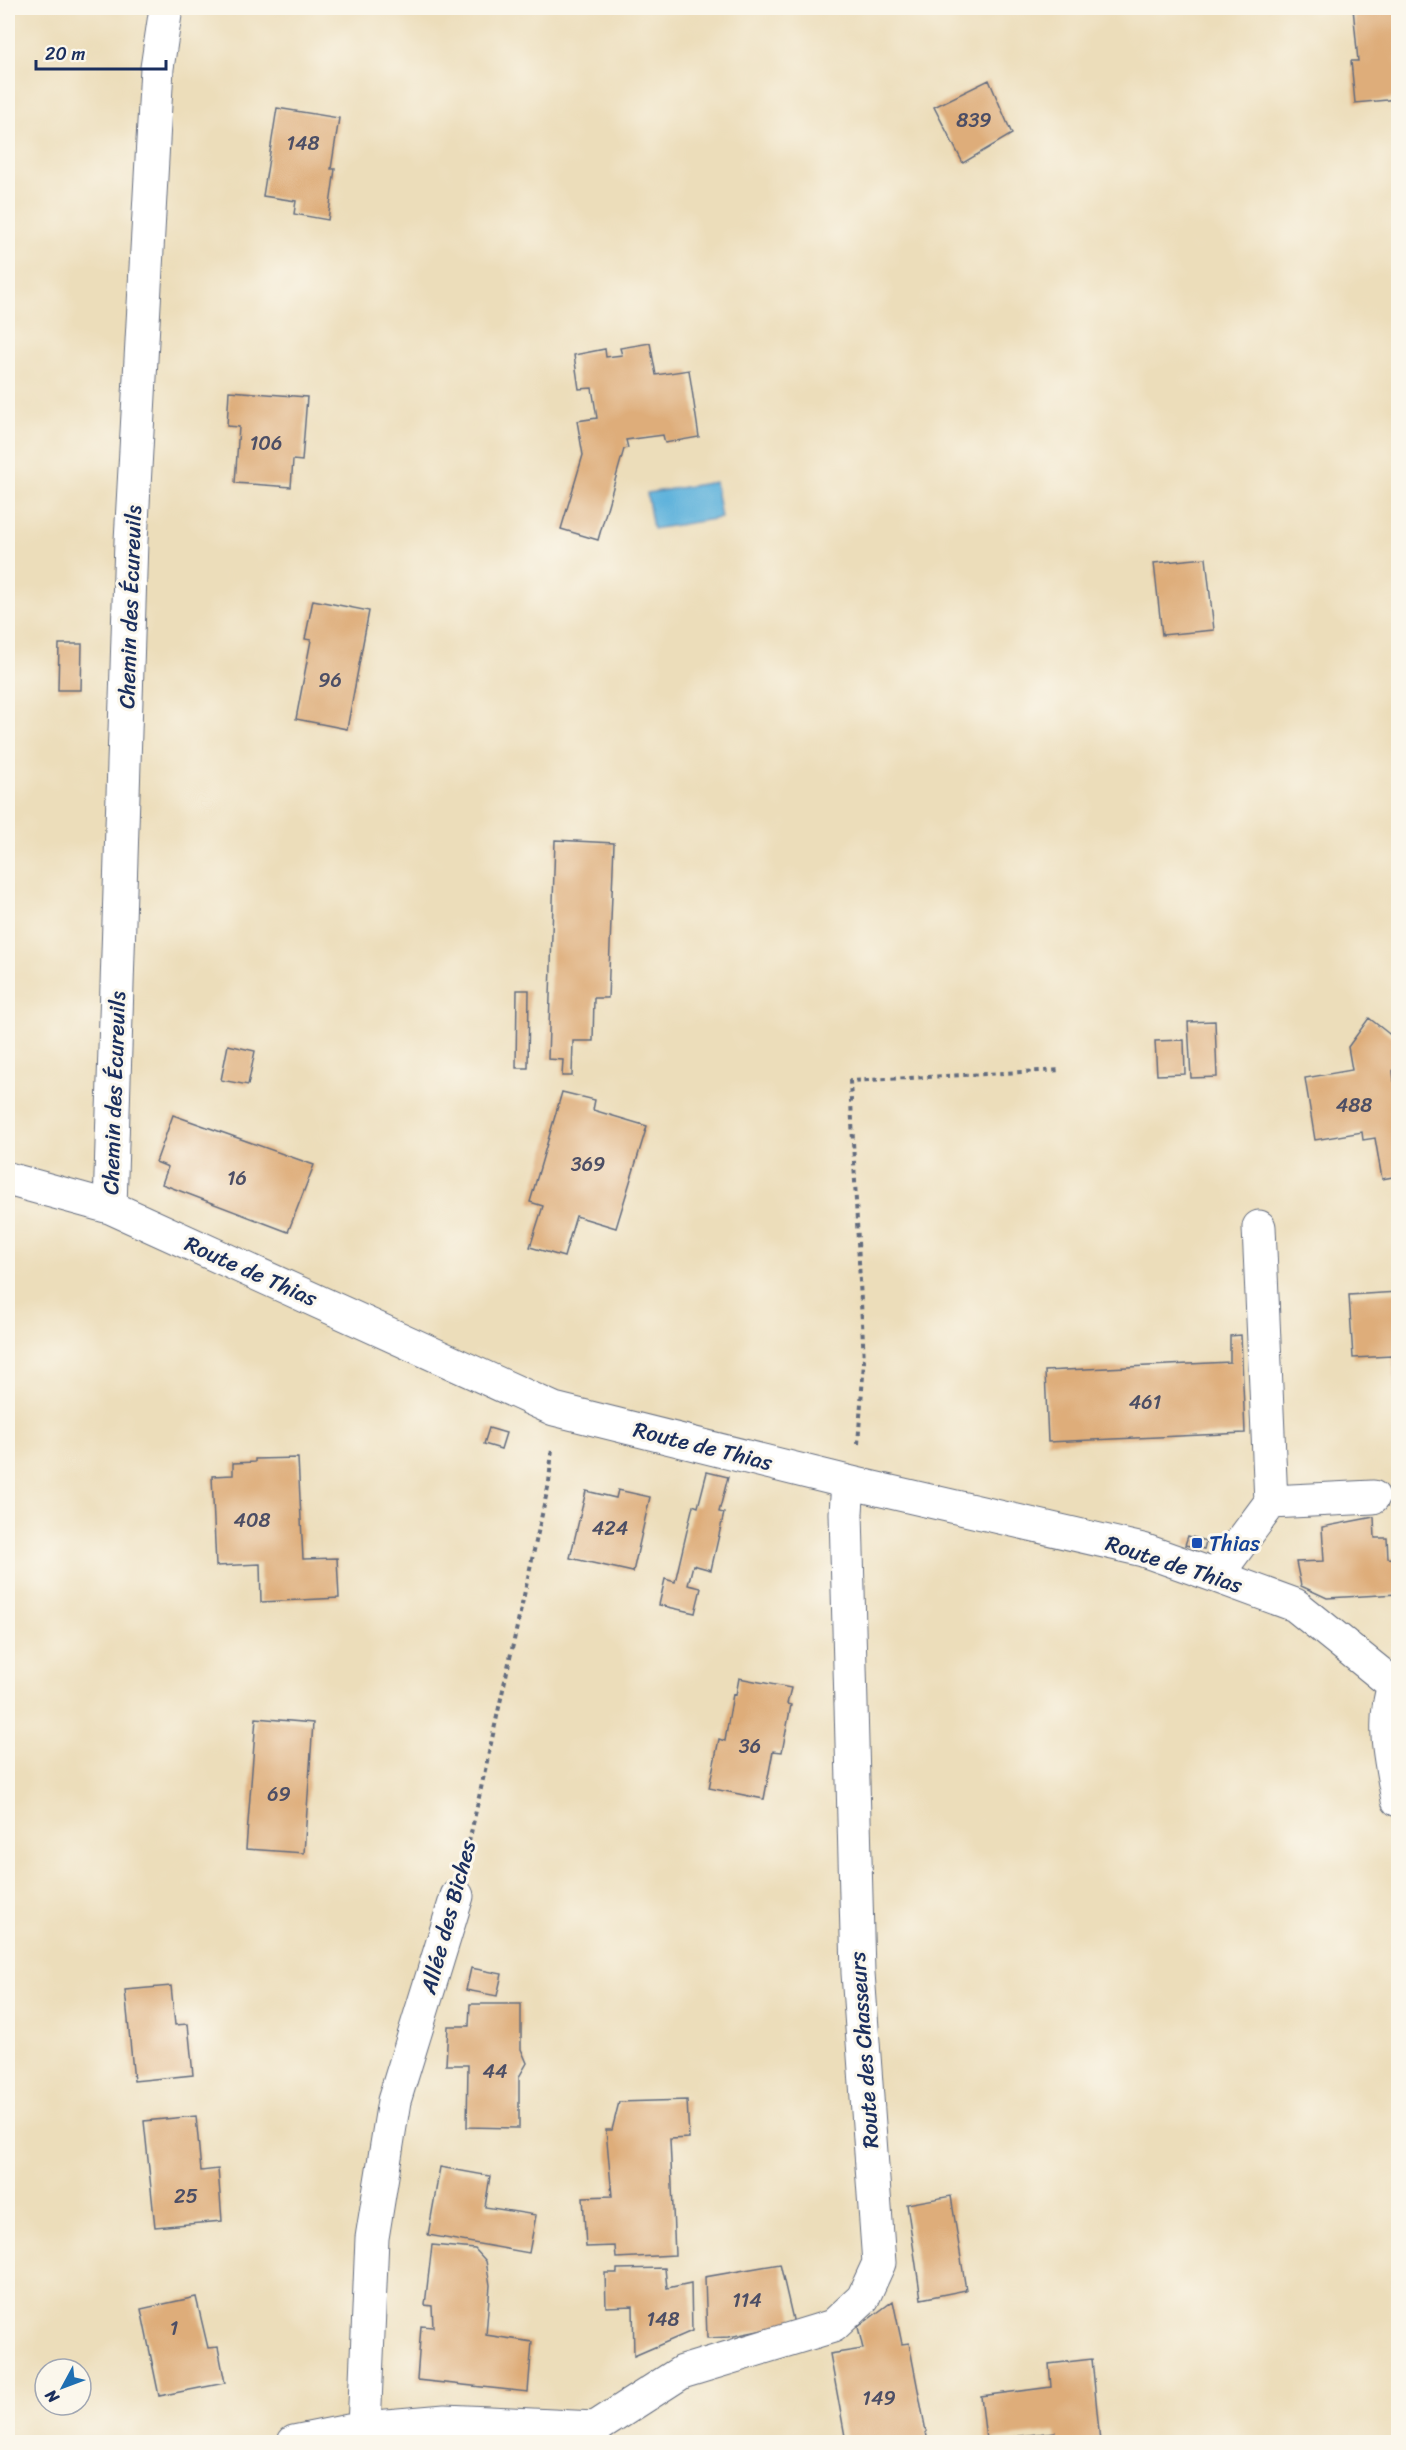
<svg xmlns="http://www.w3.org/2000/svg" width="1406" height="2450" font-family="Sriracha,sans-serif">
<style>
.water{fill:#61b3dc;stroke:#3e719d;stroke-width:1.5}
.building{fill:#dead7a}
.lines{fill:none;stroke-linecap:round;stroke-linejoin:round}
.minor-casing{stroke:#646c7e;stroke-width:35}
.path{stroke:#646c7e;stroke-width:4;stroke-dasharray:4.5 4.5;stroke-linecap:butt}
.minor{stroke:#fff;stroke-width:33}
.transit-dot{fill:#1a4fb4;stroke:#fbf7ec;stroke-width:2}
.labels{text-anchor:middle;dominant-baseline:central;stroke-width:6;stroke-linejoin:round;paint-order:stroke}
.number-label{font-size:20px;fill:#4c4e65}
.street-label{font-size:22px;fill:#1b2f5e;stroke:#fbf7ec}
.transit-label{font-size:22px;fill:#164399;stroke:#fbf7ec;text-anchor:start}
</style>
<rect width="100%" height="100%" fill="#fbf7ec"/>
<filter id="ink" filterUnits="userSpaceOnUse"><feTurbulence type="fractalNoise" baseFrequency=".0167" numOctaves="2"/><feDisplacementMap in="SourceGraphic" scale="12" xChannelSelector="R" yChannelSelector="G"/><feConvolveMatrix kernelMatrix="1 2 1 2 8 2 1 2 1" color-interpolation-filters="sRGB"/></filter>
<filter id="wash" filterUnits="userSpaceOnUse"><feTurbulence type="fractalNoise" baseFrequency=".008" numOctaves="4" result="noise"/><feDisplacementMap in="SourceGraphic" scale="24" xChannelSelector="R" yChannelSelector="G"/><feGaussianBlur stdDeviation="1.35" result="paint"/><feColorMatrix in="noise" values="0 0 0 0 0 0 0 0 0 0 0 0 0 0 0 0 0 1.4 0 .05"/><feComposite in="paint" operator="in"/></filter>
<g filter="url(#wash)">
<rect width="100%" height="100%" fill="#ecddba"/>
<path class="water" d="M715,482l6,36 -68,11 -6,-36z"/>
<g id="blocks">
<path class="building" d="M1353,8h45v91l-43,4 -4,-42h7z
M989,80l23,54 -49,29 -29,-56z
M277,108l62,10 -8,51h4l-7,51 -34,-6 2,-13 -33,-5z
M650,343l6,32 33,-5 10,67 -34,6 -2,-8 -37,5 2,8 -4,1 -26,91 -37,-11 22,-74 -6,-34 20,-3 -5,-30 -13,1 -5,-34 31,-6 1,8 16,-2 -2,-7z
M229,391l78,6 -5,64 -9,-1 -2,27 -56,-4 4,-56 -12,-1z
M1206,558l8,72 -52,5 -8,-72z
M313,600l56,11 -22,118 -51,-10 15,-79 -6,-1z
M59,644h23l-1,46h-23z
M555,840l59,3 -6,155h-14l-1,43h-20l-1,35h-10l1,-16 -15,-1z
M517,990h12l-1,78h-12z
M1369,1018l29,23v22l-5,8 1,10 4,-1v96l-16,3 -7,-41 -12,2 -1,-8 -47,8 -10,-62 47,-8 -4,-23z
M1215,1021l2,56 -26,1 -3,-56z
M1184,1040l1,34 -28,1 -2,-34z
M228,1045l27,6 -7,34 -27,-5z
M562,1092l33,8 -2,10 54,16 -31,102 -40,-12 -12,41 -34,-10 13,-41 -13,-4z
M173,1115l141,50 -26,67 -126,-48 6,-17 -12,-5z
M1398,1292v100h-3l-3,-36 -39,2 -4,-63z
M1241,1335l4,98 -197,9 -3,-71 185,-9v-26z
M489,1428l17,5 -5,16 -17,-5z
M298,1458l5,101 34,-1 2,40 -78,4 -1,-38 -44,2 -4,-90 21,-1v-12l22,-1v-3z
M707,1472l21,5 -9,35 5,1 -13,57 -18,-5 -5,20 13,3 -6,25 -36,-8 6,-26 10,3 18,-77 5,2z
M618,1490l32,7 -17,75 -63,-14 16,-67 30,7z
M1374,1517l1,21h12l1,20 10,1v35l-71,4 -26,-12 -5,-24 28,-1 -2,-34z
M1188,1536l18,5 -2,8 -19,-4z
M739,1678l52,10 -4,16 4,1 -9,47 -9,-1 -9,48 -55,-11 10,-49 6,2 8,-47 3,1z
M256,1718l57,5 -9,130 -58,-4z
M471,1968l31,6 -5,22 -31,-6z
M171,1986l4,39 13,-1 5,51 -59,6 -9,-91z
M470,2004h51v45l6,14 -8,14v51l-52,-1 1,-62h-22l2,-39h21z
M687,2100l2,38 -19,1 5,116 -59,3 -1,-12 -29,1 -3,-50 29,-1 -6,-66h6l7,-28z
M196,2116l5,55 17,-2 4,52 -67,6 -11,-106z
M440,2167l50,9 -5,31 51,8 -7,38 -101,-18z
M951,2196l15,94 -45,9 -14,-95z
M432,2245l43,4 11,12 4,24 -4,50 46,7 -4,50 -111,-12 4,-54 12,1 -1,-21 -7,-1z
M780,2264l14,60 -65,13 -22,1 -2,-61z
M665,2268l2,20 24,-5 1,48 -58,25 -1,-50 -27,1 -1,-34h12v-4z
M196,2297l12,51 10,-1 7,36 -66,13 -18,-87z
M893,2301l9,43 7,-1 19,99h-82l-16,-88 33,-5 -5,-22z
M1092,2359l8,83h-44l-1,-10 -69,8 -5,-44 70,-9 -2,-23z"/>
</g>
</g>
<g filter="url(#ink)">
<use href="#blocks" fill-opacity="0" stroke="#646c7e" stroke-width="1.5"/>
<g class="lines">
<defs>
<path id="minor" d="M8,1179l102,28 444,202 302,75 287,66 73,26 79,29 103,83
M110,1207l21,-666 26,-473 9,-60
M1271,1502l102,-5
M1216,1576l55,-74 -12,-275
M1394,1686c-13,38 -3,75 4,114
M364,2428l8,-190 22,-137 63,-205
M294,2442l70,-14 81,-7 150,7
M593,2442l2,-14 87,-56 151,-46 30,-28 16,-35 -21,-290 -12,-460 2,-31"/>
</defs>
<use href="#minor" class="minor-casing"/>
<path class="path" d="M858,1444l6,-82 -14,-281 211,-11
M465,1860l84,-377 3,-35"/>
<use href="#minor" class="minor"/>
</g>
</g>
<rect class="transit-dot" x="1191" y="1537" width="12" height="12" rx="3"/>
<g class="labels">
<g class="number-label">
<text x="974" y="120">839</text>
<text x="303" y="143">148</text>
<text x="266" y="443">106</text>
<text x="330" y="680">96</text>
<text x="1354" y="1105">488</text>
<text x="588" y="1164">369</text>
<text x="237" y="1178">16</text>
<text x="1145" y="1402">461</text>
<text x="252" y="1520">408</text>
<text x="610" y="1528">424</text>
<text x="750" y="1746">36</text>
<text x="279" y="1794">69</text>
<text x="495" y="2071">44</text>
<text x="186" y="2196">25</text>
<text x="747" y="2300">114</text>
<text x="663" y="2319">148</text>
<text x="174" y="2328">1</text>
<text x="879" y="2398">149</text>
</g>
<g class="street-label">
<text transform="translate(130 607) rotate(-88)">Chemin des Écureuils</text>
<text transform="translate(114 1093) rotate(-88)">Chemin des Écureuils</text>
<text transform="translate(251 1271) rotate(24)">Route de Thias</text>
<text transform="translate(703 1446) rotate(14)">Route de Thias</text>
<text transform="translate(1174 1564) rotate(18)">Route de Thias</text>
<text transform="translate(448 1917) rotate(-75)">Allée des Biches</text>
<text transform="translate(864 2050) rotate(-94)">Route des Chasseurs</text>
</g>
<g class="transit-label">
<text x="1209" y="1543">Thias</text>
</g>
</g>
<rect width="1406" height="2450" fill="none" stroke="#fbf7ec" stroke-width="30"/>
<g transform="translate(63 2387) rotate(229)"><circle r="28" fill="#fbf7ec" stroke="#a1a7b3" stroke-width="1.5"/>
<path d="M0-4.5L10 22L0 15L-10 22Z" fill="#1f6fb2"/>
<text y="-9" font-size="16" font-weight="bold" text-anchor="middle" fill="#1b2f5e">N</text>
</g>
<path d="M36 60v9h130v-9" fill="none" stroke="#1b2f5e" stroke-width="3"/>
<text x="45" y="60" font-size="18" fill="#1b2f5e" stroke="#fbf7ec" stroke-width="4.5" paint-order="stroke">20 m</text>
</svg>
